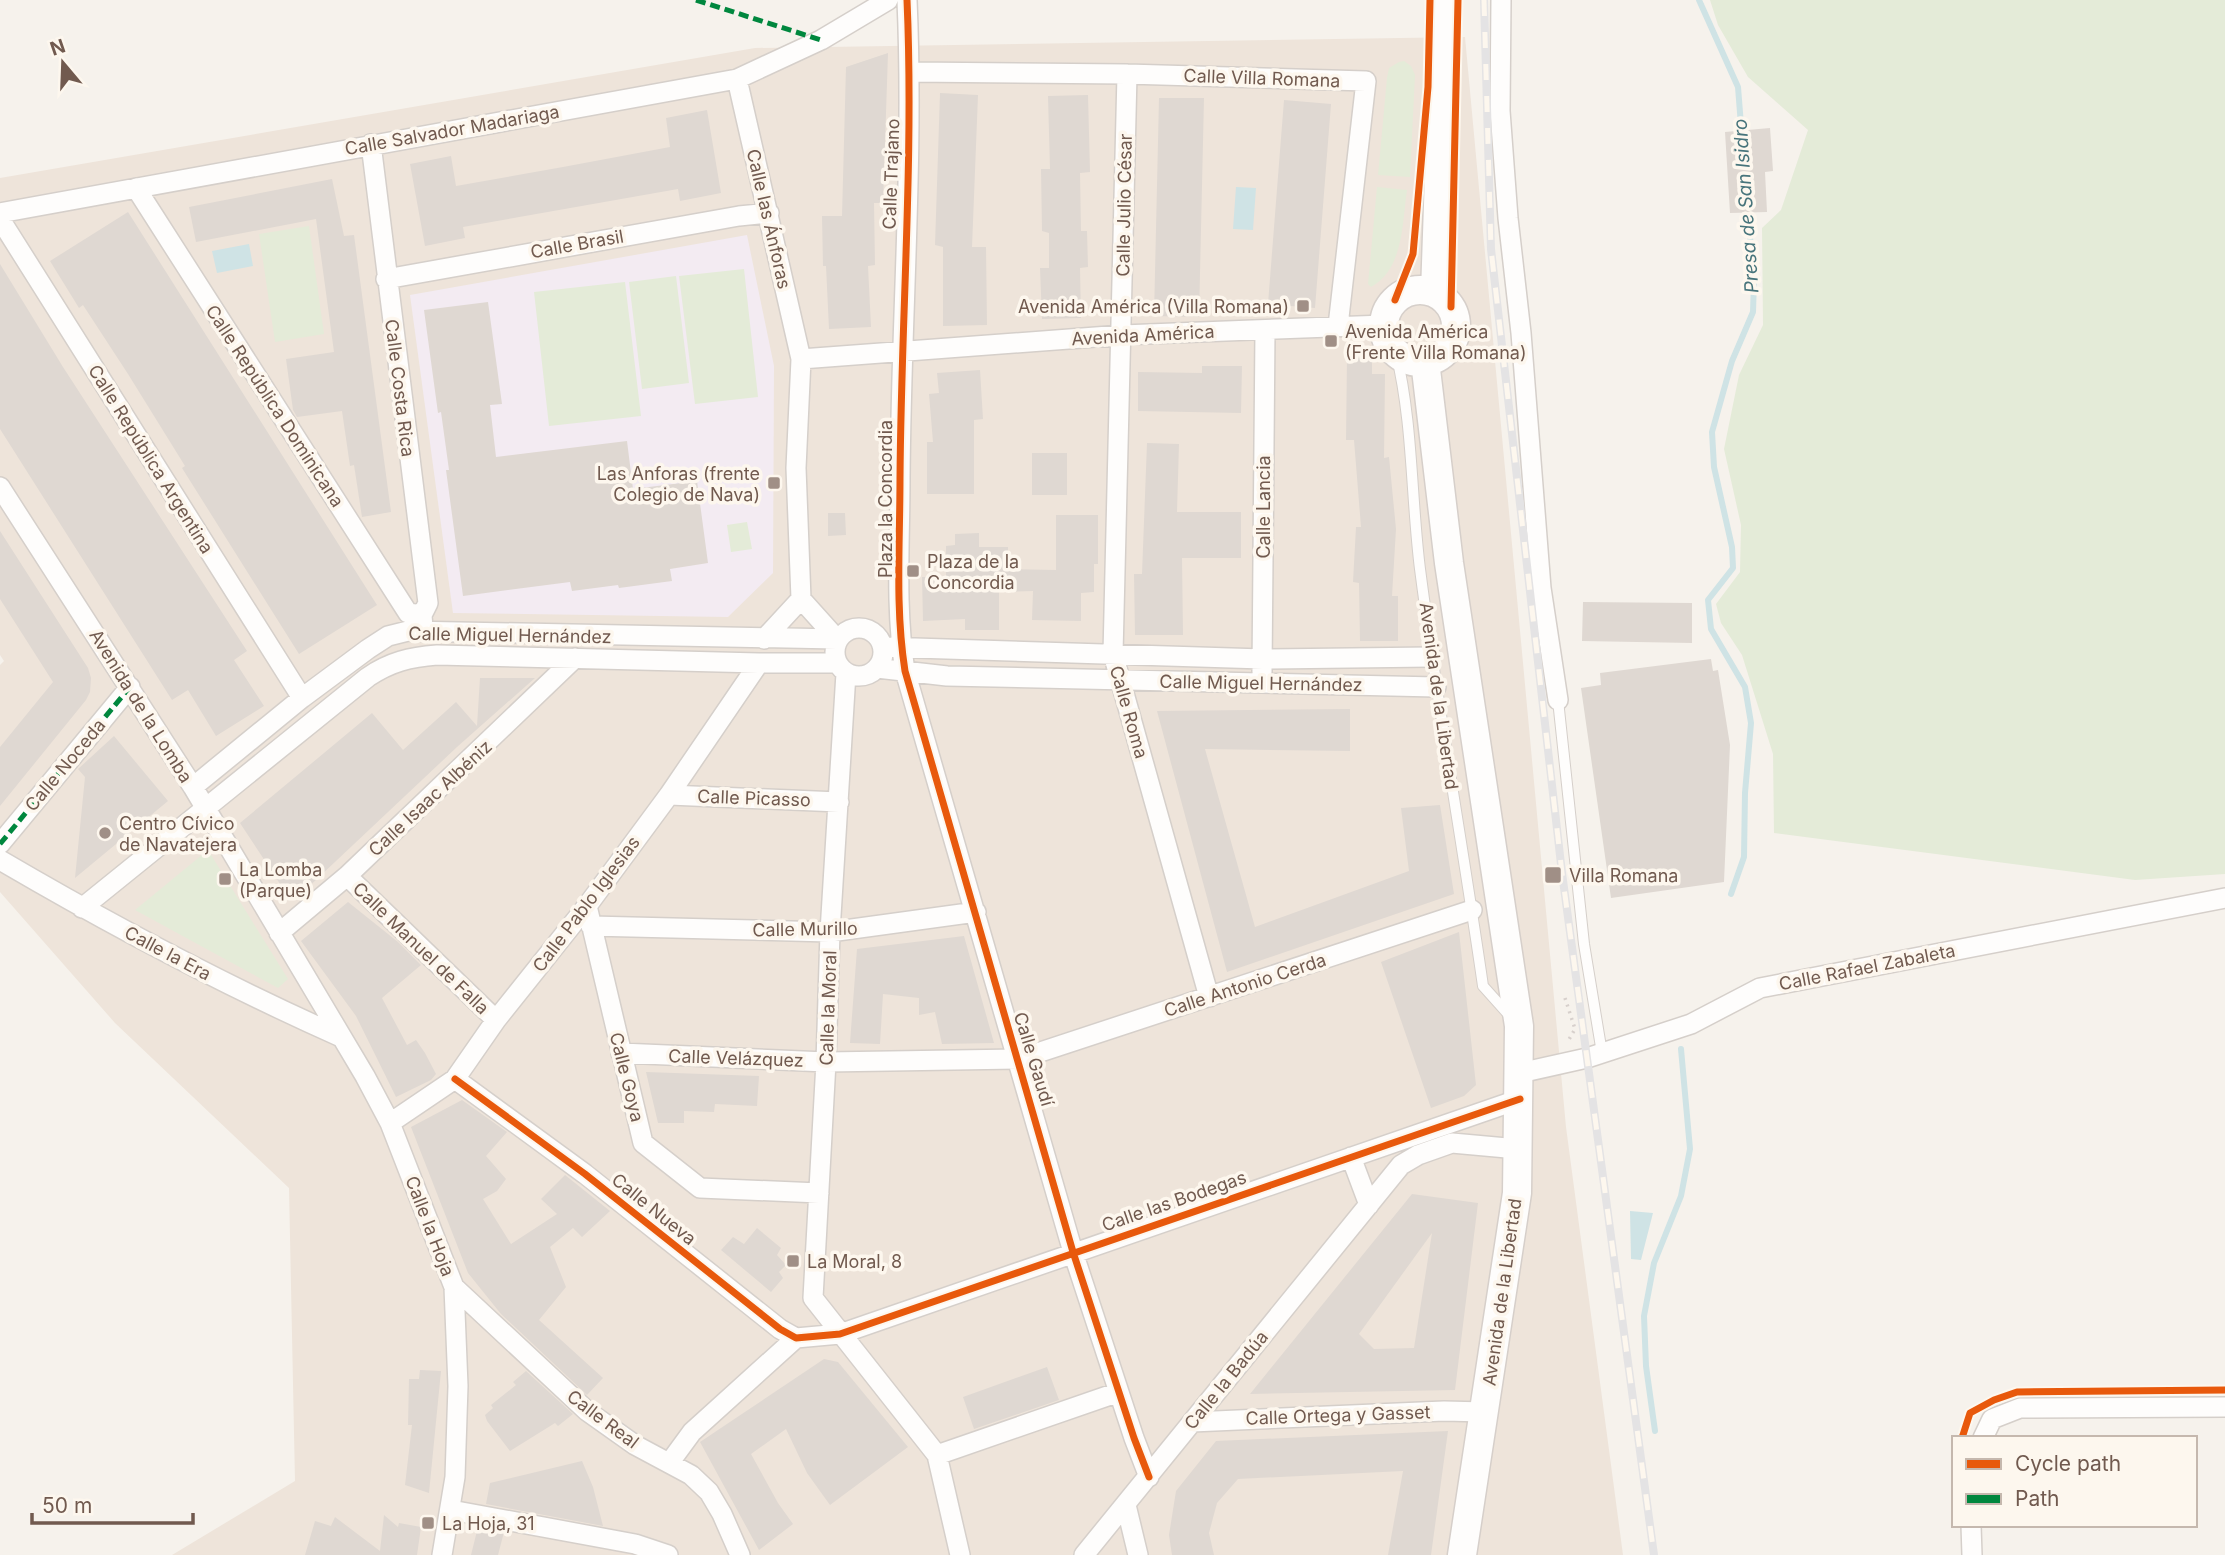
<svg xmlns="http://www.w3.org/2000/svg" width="2225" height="1555" font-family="Inter,sans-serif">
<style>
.residential{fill:#eee4da}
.education{fill:#f3ebf2}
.green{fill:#e4ebd8}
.water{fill:#cfe3e5}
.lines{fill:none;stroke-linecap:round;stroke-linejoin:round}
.stream{stroke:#cfe3e5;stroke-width:6}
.building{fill:#dfd8d2;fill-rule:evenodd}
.lane-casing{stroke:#d5cfca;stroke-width:12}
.street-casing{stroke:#d5cfca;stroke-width:22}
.secondary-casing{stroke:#d6cfca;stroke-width:31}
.path{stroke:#d7d0cc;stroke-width:3.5;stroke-dasharray:2 5;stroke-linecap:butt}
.lane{stroke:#fefdfc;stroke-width:10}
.street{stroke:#fefdfc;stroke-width:19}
.secondary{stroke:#fefdfc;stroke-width:28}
.rail-casing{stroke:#e4e3e4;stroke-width:8}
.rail{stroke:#fdf7ee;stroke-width:5;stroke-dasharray:16;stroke-linecap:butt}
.quiet{stroke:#00873e;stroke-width:5;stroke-dasharray:10 5;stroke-linecap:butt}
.cycleway-casing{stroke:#fdf7ee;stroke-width:11}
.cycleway{stroke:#e8590c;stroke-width:7}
.poi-dot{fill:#a08f86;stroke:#fdf7ee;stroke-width:2.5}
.labels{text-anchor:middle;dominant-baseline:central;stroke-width:7;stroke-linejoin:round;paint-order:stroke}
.street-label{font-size:18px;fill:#715a4f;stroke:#fdf7ee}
.poi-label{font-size:18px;fill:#715a4f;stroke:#fdf7ee;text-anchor:start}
.water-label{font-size:19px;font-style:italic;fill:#47747b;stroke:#fdf7ee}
</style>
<rect width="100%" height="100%" fill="#f6f2ec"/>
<path class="residential" d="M1465,37l101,1090 57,428h-1451l123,-74 -6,-293 -174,-165 -115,-131v-227l4,-4 -4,-6v-477l755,-130z"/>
<path class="education" d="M747,235l27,131 -1,207 -45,44 -275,-4 -43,-318z"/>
<path class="green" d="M1710,0h515v874l-90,6 -361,-47 -1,-79 -31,-99 -21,-32 -5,-19 24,-32 1,-47 -17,-76 15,-74 24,-50 -1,-97 19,-18 27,-80 -60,-53 -30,-52z
M1404,61l7,5 4,9 -5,102 -32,-2 9,-97 2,-10 10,-6z
M1377,187l30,3c-5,33 -3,79 -36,97l-3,-3z
M309,226l15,108 -49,8 -16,-108z
M744,269l14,128 -63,7 -16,-128z
M676,276l13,107 -47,6 -13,-107z
M625,282l16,134 -92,10 -15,-134z
M747,522l5,27 -21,3 -4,-27z
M208,850l80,129 -10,9 -143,-78z"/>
<path class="water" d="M1236,187l20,1 -3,42 -20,-1z
M249,244l4,22 -36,7 -5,-22z
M1630,1211l23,2 -12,47 -10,-1z"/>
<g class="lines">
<path class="stream" d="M1699,0l39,87 4,51
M1731,894l13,-37 1,-64 6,-70 -6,-36 -34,-58 -3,-29 25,-32 -1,-21 -18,-80 -2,-35 20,-71 21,-49 1,-31 -7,-76
M1655,1431l-9,-65 -2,-50 10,-53 27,-67 9,-47 -9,-100"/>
</g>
<path class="building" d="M888,53l-5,150h-9l1,62 -7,1 3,61 -42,2 -3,-63h-3l-1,-50h20l4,-149z
M940,93l38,2 -6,152h14l1,78 -44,1v-79l-8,-2z
M1088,95l2,77 -10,1 1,58h6l1,36 -8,1 1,50 -39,1 -2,-51h9v-35l-7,-2 -1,-62h9l-2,-73z
M1159,98h45l-5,219 -45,-1z
M1284,100l47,4 -16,204 -47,-4z
M707,110l14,83 -41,8 -2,-12 -215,38 2,11 -40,8 -15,-82 41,-8 5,30 107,-19 107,-20 -4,-29z
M1770,128l3,43 -8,1 2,40 -37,1 -5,-81z
M332,179l12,57 10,-1 37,277 -29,5 -8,-52 -4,1 -8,-55 -45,6 -4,-7 -7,-51 48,-7 -18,-133 -120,23 -7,-35z
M128,212l249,393 -78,49 -117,-186 3,-2 -57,-92 -45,-69 -4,3 -29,-47z
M0,264l63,103 184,284 -13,9 30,46 -48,30 -28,-46 -16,10 -172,-271z
M488,302l14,102 -12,1 6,52 131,-16 6,48 64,-8 11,82 -38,6 2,12 -53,7 -1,-3 -46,6 -2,-9 -107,14 -17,-126h3l-8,-58 -3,1 -14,-103z
M1347,358h25v16h13l-1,84 5,-1 7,72 -4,67h6v45h-38l-1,-58 -6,-1 3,-55h5l-7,-87h-8z
M1202,366h40l-1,47 -103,-2v-39l64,1z
M980,370l3,49 -9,1v74h-47v-52h6l-4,-48 10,-1 -2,-20z
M1147,443l32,1 -2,68h64v46h-59l1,77h-48l-1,-61h8z
M1032,453h35v42h-35z
M828,513h17l1,22 -18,1z
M1056,515h42v49h-4v28l-13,1v28l-49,-1 1,-29 -34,1v38h-34v-11l-42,2 -1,-44h24v-31l9,-1v-11l24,-1v14h29v22l48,1z
M0,531l88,137 3,10 -1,14 -4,8 -86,106v-59l53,-65 -53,-83z
M1583,602l109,1v40l-110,-2z
M1711,659l2,12 5,-1 12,75 -6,137 -113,16 -30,-210 20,-3 -1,-12z
M480,678h55l-78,69 -156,147 -17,-4 -44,-67 132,-110 31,37 53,-48 21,24z
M1350,709v42l-145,-2 50,178 154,-56 -8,-63 39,-3 14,89 -227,78 -70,-261z
M114,736l54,65 -93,77 10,-101 -7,-8z
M348,902l50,40 23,23 -39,33 25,47 9,-5 9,13 11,21 -5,6 -35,17 -40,-81 -55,-75z
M1459,932l17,153 -12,11 -33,12 -50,-146z
M964,936l30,107 -52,1 -7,-32 -16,3v-17l-36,-4 -3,50 -30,-1 7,-94z
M646,1072l113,4 -2,30 -42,-2 -1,8 -30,-1v12h-26z
M462,1100l45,32 -21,24 20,23 -9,12 -14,8 28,45 46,-30 -16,-15 24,-24 45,36 -28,26 -9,-9 -23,19 16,40 -27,33 64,58 -16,17 -86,-81 -33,-41 -57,-146z
M1412,1194l66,9 -23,187 -205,4zM1432,1233l-18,115 -40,1 -15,-15z
M757,1228l24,20 -4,7 9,10 -7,7 4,6 -12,14 -50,-42 12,-13 11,7z
M824,1359l14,3 70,85 -78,58 -23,-32 -21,-44 -35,25 27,49 15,21 -34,26 -59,-108z
M1047,1367l12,33 -85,29 -11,-32z
M420,1370l21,1 -12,122 -24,-8 7,-60h-4l1,-46h10z
M526,1371l47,43 -15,12 -3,-3 -45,28 -23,-30 -2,-6 8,-7 -2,-3 25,-20 -3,-3z
M1448,1431l-17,124h-43l15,-84 -165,8 -21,24 -8,30 5,22h-42l-3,-20 7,-44 40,-50z
M582,1461l11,26 10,39 -117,-22 4,-21z
M384,1515l14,12 1,-4 22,4 -4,28h-112l10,-34 16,5 4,-9 45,34z
M478,1527l26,5 -6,23h-27z"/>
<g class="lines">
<defs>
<path id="lane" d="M1396,353c17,70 15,144 24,216 18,140 43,278 63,417l26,29
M1558,700l26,244 18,109"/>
<path id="street" d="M907,0c7,159 -6,320 -7,479 0,64 -5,129 5,192l168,581 61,186 15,39
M1501,0l-1,111 8,107 13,115 20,255 17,112
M910,72l217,2 239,7 -28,245
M1127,74l-14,580 96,343
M737,79l64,280 -5,109 5,131 36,40
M371,144l57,459 -6,12 1,13
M136,188l272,425 14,2
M0,213l737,-134 84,-39 67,-40
M0,219l302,479
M386,279l353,-63 30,-3
M801,359l321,-24 262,-10
M0,487l193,300 172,289 25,47 64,164 4,99 -3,91 -13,78
M835 652a24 24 0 1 1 48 0a24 24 0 1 1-48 0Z
M764,639l37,-40
M883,647l380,12 168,-2
M877,668l70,8 489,11
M1262,672l3,-342
M846,673l-16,259 -4,130 -13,236 124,157 23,100
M193,787l109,-89 66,-49 20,-13 20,-5 429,8
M669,795l170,7
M0,844l130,-157
M0,860c111,65 224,125 341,177
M347,876l149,144
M587,906l56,237 57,45 119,5
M82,908l286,-231c22,-15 42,-20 69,-22l322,8h78
M591,926l239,6 146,-20
M279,933l68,-57 228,-218
M621,1053l205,9 193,-3 453,-149
M1520,1073l67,-15 104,-34 69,-36 465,-90
M455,1079l130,95 195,155 16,9 44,-4 680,-235
M390,1123l65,-44 41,-59 91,-114 82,-111 90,-132
M1351,1157l18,48
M454,1287l133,124 48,34 56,30 18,17 13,22 18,41
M1192,1422l252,-11 41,1
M1983,1438l9,-19 28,-11 205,-1
M937,1455l182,-63
M670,1462l22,-30 104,-94
M1126,1505l12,50
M451,1510l184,34 33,11
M1971,1525l1,30
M1084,1555l317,-390 17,-10 34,-12 66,6"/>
<path id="secondary" d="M1384 326a36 36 0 1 1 72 0a36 36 0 1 1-72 0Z
M1435,293l10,-293
M1425,361l24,202 70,463 -2,167 -55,362"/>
</defs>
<use href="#lane" class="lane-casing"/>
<use href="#street" class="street-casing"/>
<use href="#secondary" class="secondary-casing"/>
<path class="path" d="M1565,998l10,31 -8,14"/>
<use href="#lane" class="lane"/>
<use href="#street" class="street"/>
<use href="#secondary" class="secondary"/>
<defs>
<path id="rail" d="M1484,0l7,249 71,624 92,682"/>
</defs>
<use href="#rail" class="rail-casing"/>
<use href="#rail" class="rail"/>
<path class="quiet" d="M696,0l125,40
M0,844l130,-157"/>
<defs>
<path id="cycleway" d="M907,0c7,159 -6,320 -7,479 0,64 -5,129 5,192l168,581 61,186 15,39
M1395,300l18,-46 15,-167 2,-87
M1451,307l7,-307
M455,1079l130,95 195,155 16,9 44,-4 680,-235
M1962,1438l8,-25 24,-13 23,-8 208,-2"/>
</defs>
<use href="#cycleway" class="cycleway-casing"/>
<use href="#cycleway" class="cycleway"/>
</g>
<g class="poi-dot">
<rect x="1296" y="299" width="14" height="14" rx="3.5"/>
<rect x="1324" y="334" width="14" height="14" rx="3.5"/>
<rect x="767" y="476" width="14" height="14" rx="3.5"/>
<rect x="906" y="564" width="14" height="14" rx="3.5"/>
<circle cx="105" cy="833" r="7"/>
<rect x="1544" y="866" width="18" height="18" rx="3.5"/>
<rect x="218" y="872" width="14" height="14" rx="3.5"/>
<rect x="786" y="1254" width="14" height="14" rx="3.5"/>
<rect x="421" y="1516" width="14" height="14" rx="3.5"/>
</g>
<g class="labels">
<g class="street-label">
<text transform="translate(1262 78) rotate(2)">Calle Villa Romana</text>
<text transform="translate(452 130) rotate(-10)">Calle Salvador Madariaga</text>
<text transform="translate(891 174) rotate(-88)">Calle Trajano</text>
<text transform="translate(1124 205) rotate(-89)">Calle Julio César</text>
<text transform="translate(769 219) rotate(77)">Calle las Ánforas</text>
<text transform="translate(577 244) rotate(-10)">Calle Brasil</text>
<text transform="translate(1143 335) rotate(-3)">Avenida América</text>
<text transform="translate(400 388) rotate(83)">Calle Costa Rica</text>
<text transform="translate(275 406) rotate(57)">Calle República Dominicana</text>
<text transform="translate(151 459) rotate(58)">Calle República Argentina</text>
<text transform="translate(885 499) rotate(-90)">Plaza la Concordia</text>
<text transform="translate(1263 507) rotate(-90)">Calle Lancia</text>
<text transform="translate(510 635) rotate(1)">Calle Miguel Hernández</text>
<text transform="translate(1261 683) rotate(1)">Calle Miguel Hernández</text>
<text transform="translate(1439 696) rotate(82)">Avenida de la Libertad</text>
<text transform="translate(141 706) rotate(58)">Avenida de la Lomba</text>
<text transform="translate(1129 712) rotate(74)">Calle Roma</text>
<text transform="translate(65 765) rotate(-50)">Calle Noceda</text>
<text transform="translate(430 798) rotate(-43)">Calle Isaac Albéniz</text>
<text transform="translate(754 798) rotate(2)">Calle Picasso</text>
<text transform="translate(586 904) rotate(-53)">Calle Pablo Iglesias</text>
<text transform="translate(805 929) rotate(-1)">Calle Murillo</text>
<text transform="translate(421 948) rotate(44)">Calle Manuel de Falla</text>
<text transform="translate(168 953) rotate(28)">Calle la Era</text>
<text transform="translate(1867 967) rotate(-11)">Calle Rafael Zabaleta</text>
<text transform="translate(1245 985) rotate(-18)">Calle Antonio Cerda</text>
<text transform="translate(828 1008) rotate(-88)">Calle la Moral</text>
<text transform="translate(736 1058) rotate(2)">Calle Velázquez</text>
<text transform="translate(1034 1059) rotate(73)">Calle Gaudí</text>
<text transform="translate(627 1077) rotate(76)">Calle Goya</text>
<text transform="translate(1174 1201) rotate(-19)">Calle las Bodegas</text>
<text transform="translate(654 1209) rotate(39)">Calle Nueva</text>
<text transform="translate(430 1226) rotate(69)">Calle la Hoja</text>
<text transform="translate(1502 1292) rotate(-82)">Avenida de la Libertad</text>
<text transform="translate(1226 1380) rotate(-51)">Calle la Badúa</text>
<text transform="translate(1338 1415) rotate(-2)">Calle Ortega y Gasset</text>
<text transform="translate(603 1419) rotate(37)">Calle Real</text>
</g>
<g class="poi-label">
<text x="1289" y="306" text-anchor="end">Avenida América (Villa Romana)</text>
<text x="1345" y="331">Avenida América<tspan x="1345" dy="21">(Frente Villa Romana)</tspan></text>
<text x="760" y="473" text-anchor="end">Las Anforas (frente<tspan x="760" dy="21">Colegio de Nava)</tspan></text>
<text x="927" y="561">Plaza de la<tspan x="927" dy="21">Concordia</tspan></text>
<text x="119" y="823">Centro Cívico<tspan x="119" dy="21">de Navatejera</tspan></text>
<text x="239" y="869">La Lomba<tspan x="239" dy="21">(Parque)</tspan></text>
<text x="1569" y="875">Villa Romana</text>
<text x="807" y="1261">La Moral, 8</text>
<text x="442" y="1523">La Hoja, 31</text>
</g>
<g class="water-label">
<text transform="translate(1746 206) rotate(-94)">Presa de San Isidro</text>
</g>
</g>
<rect x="1952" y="1436" width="245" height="91" fill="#fdf7ee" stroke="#c5b8ae" stroke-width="2"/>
<rect x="1966" y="1459" width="35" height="10" fill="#e8590c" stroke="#c5b8ae" stroke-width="2"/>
<text x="2015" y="1471" font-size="21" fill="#715a4f">Cycle path</text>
<rect x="1966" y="1494" width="35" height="10" fill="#00873e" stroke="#c5b8ae" stroke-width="2"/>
<text x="2015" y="1506" font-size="21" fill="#715a4f">Path</text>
<g transform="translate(63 63) rotate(341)" stroke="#fdf7ee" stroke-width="5" paint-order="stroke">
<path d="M0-5L12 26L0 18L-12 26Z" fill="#715a4f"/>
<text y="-10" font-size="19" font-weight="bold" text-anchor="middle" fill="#715a4f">N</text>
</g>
<path d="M32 1513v10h161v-10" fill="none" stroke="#715a4f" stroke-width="3.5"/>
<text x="42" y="1513" font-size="21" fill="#715a4f" stroke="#fdf7ee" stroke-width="5" paint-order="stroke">50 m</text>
</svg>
